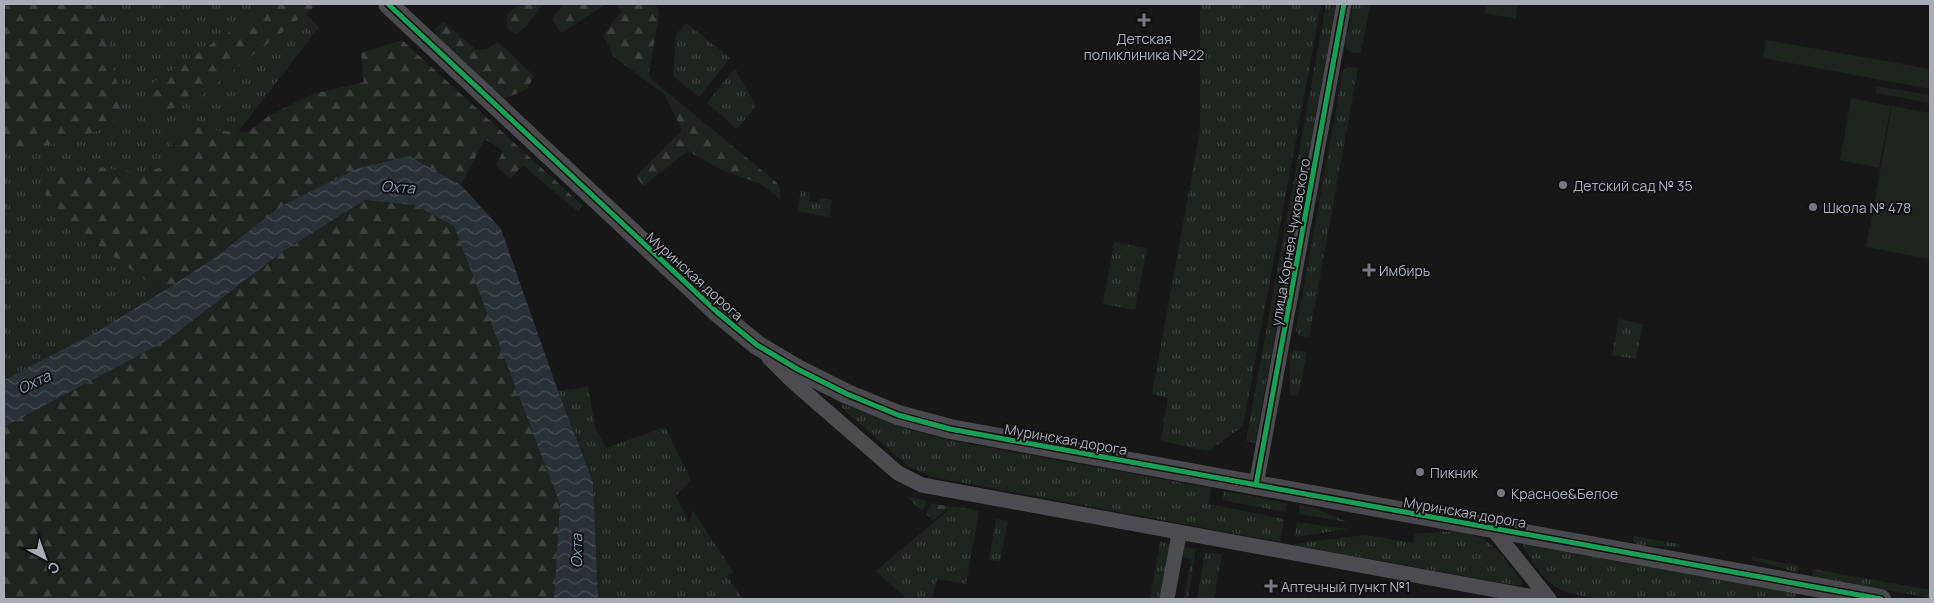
<svg xmlns="http://www.w3.org/2000/svg" width="1934" height="603" font-family="Manrope,sans-serif">
<style>
.grass{fill:url(#grass-tufts)}
.forest{fill:url(#forest-firs)}
.garden{fill:#1d241e}
.water{fill:url(#water-waves)}
.lines{fill:none;stroke-linecap:round;stroke-linejoin:round}
.street{stroke:#4b4c50;stroke-width:15}
.secondary{stroke:#4a4a4e;stroke-width:20}
.cycleway-casing{stroke:#111113;stroke-width:8}
.cycleway{stroke:#1a9f57;stroke-width:5}
.poi-dot{fill:#757880;stroke:#111113;stroke-width:2}
.labels{text-anchor:middle;dominant-baseline:central;stroke-width:4;stroke-linejoin:round;paint-order:stroke}
.poi-label{font-size:14px;fill:#a8adb8;stroke:#111113;text-anchor:start}
.street-label{font-size:14px;fill:#a8adb8;stroke:#111113}
.water-label{font-size:15px;font-style:italic;fill:#7f9bb3;stroke:#111113}
</style>
<defs>
<pattern id="grass-tufts" width="24" height="20" patternUnits="userSpaceOnUse" patternTransform="scale(1.25)"><rect width="24" height="20" fill="#1d241e"/><path d="M3 7l-1-3M5 7V3M7 7l1-3M15 17l-1-3M17 17v-4M19 17l1-3" fill="none" stroke="#3b413d"/></pattern>
<pattern id="forest-firs" width="22" height="20" patternUnits="userSpaceOnUse" patternTransform="scale(1.25)"><rect width="22" height="20" fill="#1d241e"/><path d="M5 1l3.5 6h-7zM16 11l3.5 6h-7z" fill="#3b413d"/></pattern>
<pattern id="water-waves" width="16" height="10" patternUnits="userSpaceOnUse" patternTransform="scale(1.25)"><rect width="16" height="10" fill="#2a3239"/><path d="M0 5q4-4 8 0t8 0" fill="none" stroke="#464d54"/></pattern>
</defs>
<rect width="100%" height="100%" fill="#171717"/>
<path class="grass" d="M84,4h212l23,23 -131,170 -75,59 49,36 -64,39 -94,49v-305z
M1200,4h121l-78,422 -34,25 -48,-10 7,-43 -16,-4 48,-263z
M1326,4h10l-81,439 -9,-2z
M1353,4h17l-9,49 -10,-1 -6,-6z
M686,23l44,35 -31,39 -26,-21 3,-41z
M1348,67l10,1 -49,269 -9,-1 -4,-6 47,-259z
M735,68l21,38 -19,23 -30,-26z
M801,191l10,2 -2,8 10,2 1,-5 12,2 -3,17 -32,-6z
M1114,242l33,6 -12,62 -32,-6z
M1619,319l24,5 -7,35 -24,-4z
M1296,350l11,2 -9,44 -8,-1v-42z
M588,387l7,40 11,21 59,-21 26,53 -15,16 13,27 4,-13 40,62 -6,4 16,23h-145l-5,-117 -35,-91z
M842,404l63,24 43,12 263,48 -2,16 75,15 -4,23 -348,-65 -24,-11 -66,-58z
M1224,491l63,12 -2,9 -62,-12z
M1300,505l15,3 32,14 -48,-8z
M953,506l26,5 -13,73 -29,-5 -5,20h-25l-31,-28z
M996,519l12,2 -8,41 -11,-2z
M1297,522l51,7 -53,8z
M1456,531c37,6 44,22 65,49l1,4 -2,2 -227,-41v-1l72,-9 48,8 2,-9z
M1634,536l45,8v3l-42,-2 -4,-4z
M1160,542l10,2 -9,55h-11z
M1525,543l272,50 -1,6h-198c-48,-8 -50,-14 -75,-53z
M1183,547l13,2 -8,50h-4l7,-40 -9,-3z
M1205,552l17,2 -8,45h-17z
M1752,557l47,9 -1,7 -47,-14z
M1813,569l117,21v8l-118,-22z"/>
<path class="forest" d="M4,4h102l3,41 14,68 -15,13 -31,13 -64,13 -9,-1z
M272,4h46l-125,98 -35,11 -13,-9 9,-22z
M519,4h24l-17,23 -10,7 -9,-6v-13z
M564,4h42l-45,29 -9,-14z
M614,4h42l3,9 -10,61 2,5 125,103 4,6 1,12 -20,-16 -39,-14 -34,-19 -45,35 -7,-10 46,-46 -18,-36 -50,-37 -11,-22 19,-24z
M443,22l34,28 10,-1 11,-7 36,34 -7,13 -21,9 -12,-8 -57,-51 -2,-10z
M402,40l180,165 -4,7 -55,-47 -13,14 -14,-14 7,-14 -18,-12 -24,46 -52,-29 -193,101 -54,35 -96,-70 -21,-28 8,-17 45,-10 46,6 38,-13 -12,-17 12,-15 25,-1 13,4 27,1 23,-17 43,-21 51,-12 -3,-29z
M365,200l50,5 39,20 106,279 -6,95h-550v-172l162,-86 116,-89z
M906,496l20,5 1,2 -5,8z
M932,503l18,4 -17,13 -7,-6z"/>
<path class="garden" d="M1486,4h31l-1,15 -32,-6z
M1766,40l164,29v20l-167,-31z
M1877,86l53,9v8l-54,-10z
M1851,98l40,8 -12,62 -39,-8z
M1892,106l38,7v146l-64,-12z"/>
<path class="water" d="M409,156l52,29 40,44 57,162 35,91 5,117h-44l6,-95 -106,-278 -39,-21 -50,-5 -83,52 -116,89 -162,86v-47l94,-49 64,-39 54,-35 65,-51 75,-37z"/>
<g class="lines">
<path class="street" d="M769,358l22,22 107,93 24,12 623,114
M1256,485l88,-481
M1492,528l57,71
M1167,599l12,-65"/>
<path class="secondary" d="M388,4l329,308 40,33 42,25 48,24 51,21 52,14 931,170"/>
<defs>
<path id="cycleway" d="M388,4l329,308 40,33 42,25 48,24 51,21 52,14 931,170
M1256,485l88,-481"/>
</defs>
<use href="#cycleway" class="cycleway-casing"/>
<use href="#cycleway" class="cycleway"/>
</g>
<g class="poi-dot">
<path d="M1141.5 12.5h5v5h5v5h-5v5h-5v-5h-5v-5h5z"/>
<circle cx="1563" cy="185" r="5"/>
<circle cx="1813" cy="207" r="5"/>
<path d="M1366.5 262.5h5v5h5v5h-5v5h-5v-5h-5v-5h5z"/>
<circle cx="1420" cy="472" r="5"/>
<circle cx="1501" cy="493" r="5"/>
<path d="M1268.5 578.5h5v5h5v5h-5v5h-5v-5h-5v-5h5z"/>
</g>
<g class="labels">
<g class="poi-label">
<text x="1144" y="38" text-anchor="middle">Детская<tspan x="1144" dy="16">поликлиника №22</tspan></text>
<text x="1573" y="185">Детский сад № 35</text>
<text x="1823" y="207">Школа № 478</text>
<text x="1379" y="270">Имбирь</text>
<text x="1430" y="472">Пикник</text>
<text x="1511" y="493">Красное&amp;Белое</text>
<text x="1281" y="586">Аптечный пункт №1</text>
</g>
<g class="street-label">
<text transform="translate(1290 242) rotate(-80)">улица Корнея Чуковского</text>
<text transform="translate(695 276) rotate(42)">Муринская дорога</text>
<text transform="translate(1066 439) rotate(10)">Муринская дорога</text>
<text transform="translate(1465 512) rotate(10)">Муринская дорога</text>
</g>
<g class="water-label">
<text transform="translate(398 187) rotate(4)">Охта</text>
<text transform="translate(34 382) rotate(-26)">Охта</text>
<text transform="translate(576 551) rotate(-90)">Охта</text>
</g>
</g>
<rect width="1934" height="603" fill="none" stroke="#a8adb8" stroke-width="10"/>
<g transform="translate(45 558) rotate(139)" stroke="#111113" stroke-width="4" paint-order="stroke">
<path d="M0-4L9 19L0 12L-9 19Z" fill="#a8adb8"/>
<text y="-8" font-size="14" font-weight="bold" text-anchor="middle" fill="#a8adb8">С</text>
</g>
</svg>
